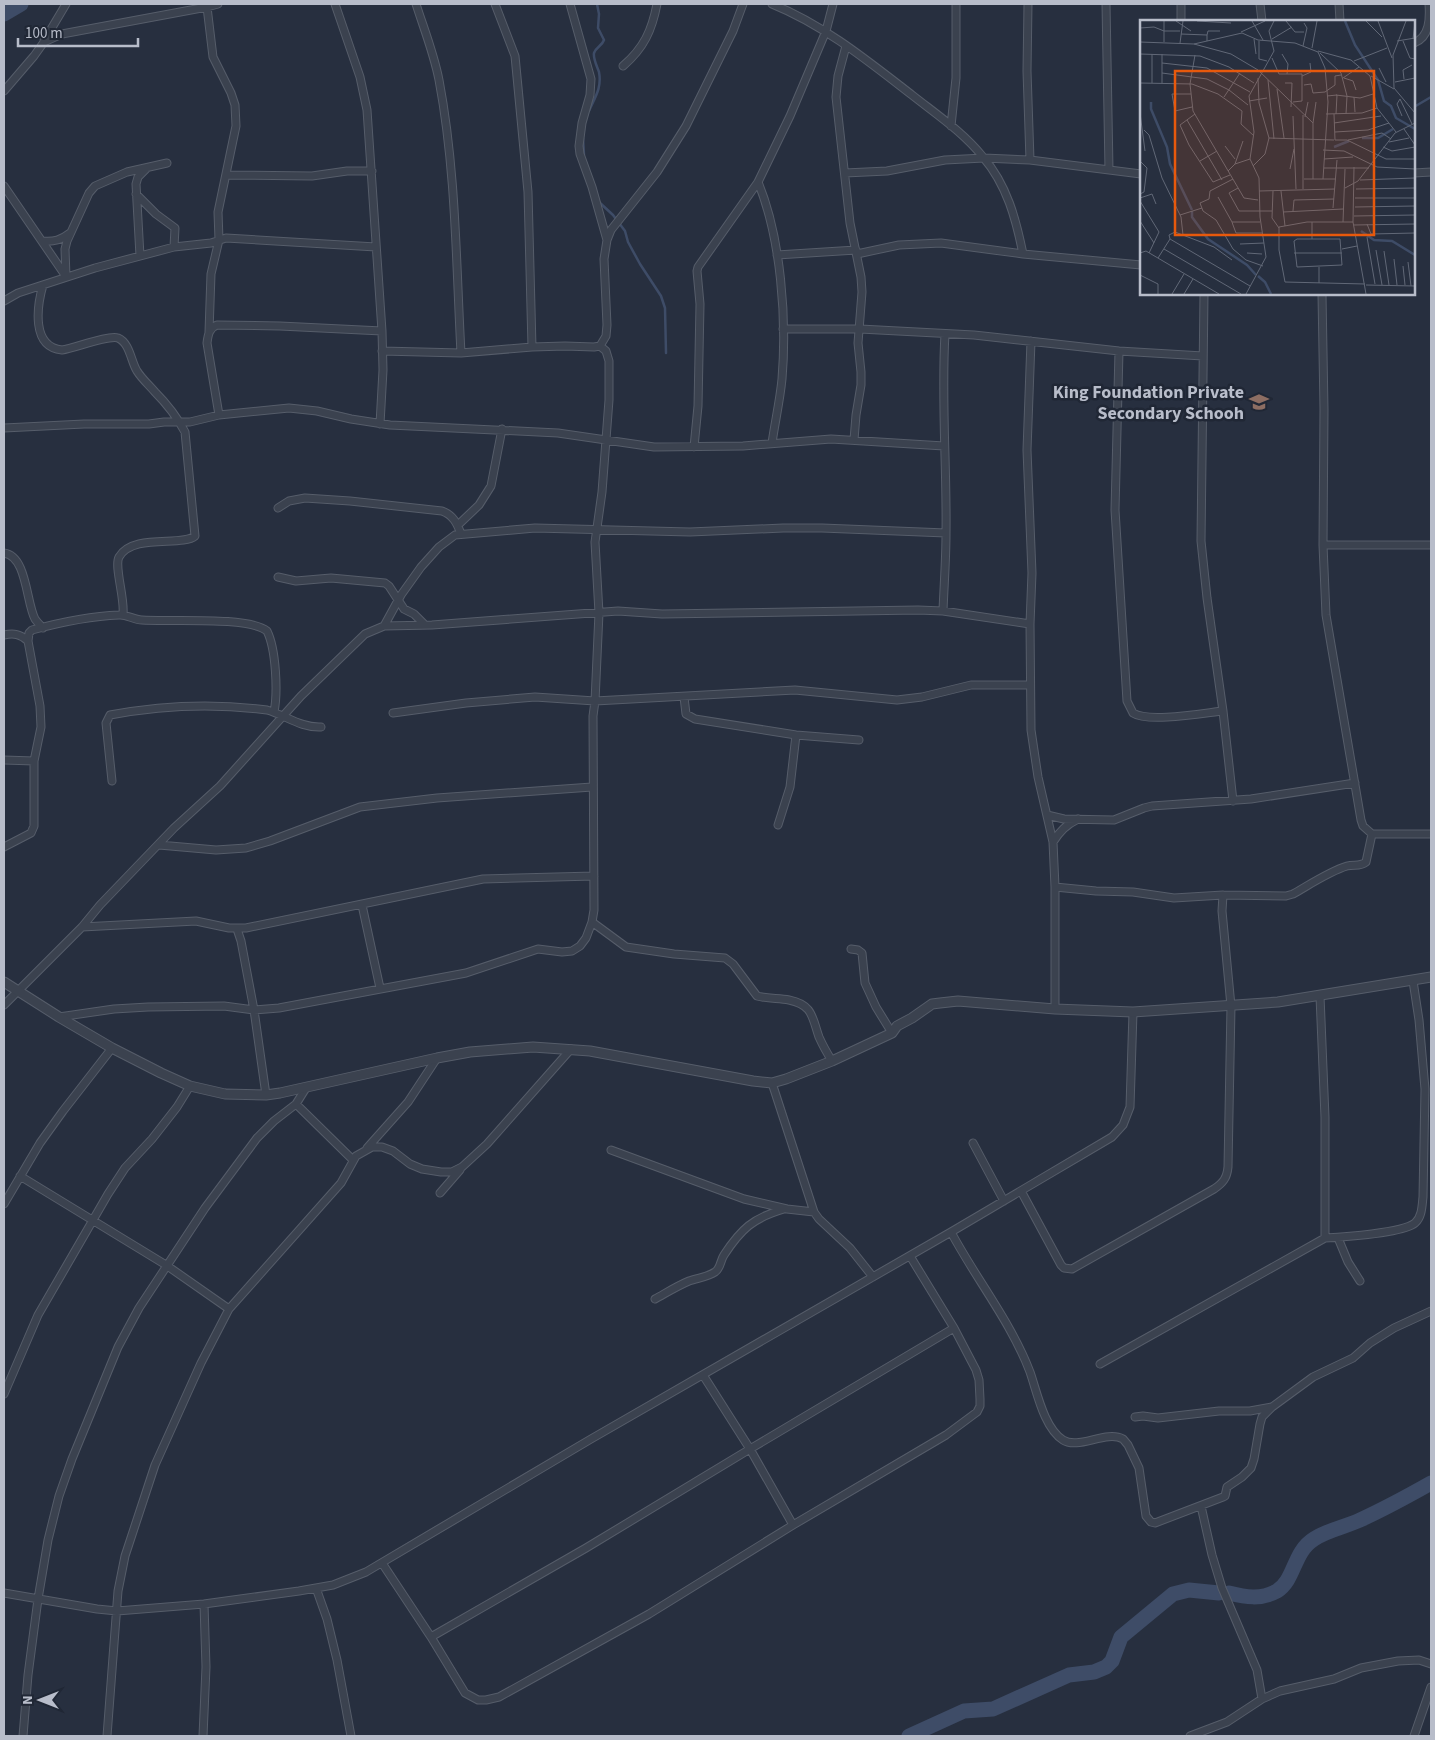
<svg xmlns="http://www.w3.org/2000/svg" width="1435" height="1740" font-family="'Source Sans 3',sans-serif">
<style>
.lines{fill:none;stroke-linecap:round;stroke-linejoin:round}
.stream{stroke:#3e4c67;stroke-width:2.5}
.river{stroke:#3e4c67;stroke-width:15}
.minor-casing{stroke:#565d6a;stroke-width:9}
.tertiary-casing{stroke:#565d6a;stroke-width:11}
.minor{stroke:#3b424f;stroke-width:7}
.tertiary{stroke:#3b424f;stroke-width:9}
.labels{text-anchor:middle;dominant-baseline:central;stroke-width:5;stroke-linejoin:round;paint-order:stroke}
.poi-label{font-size:18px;font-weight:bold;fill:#b8bdca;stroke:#202735;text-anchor:end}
.inset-river{fill:none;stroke:#3e4c67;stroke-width:2.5}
.inset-road{fill:none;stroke:#616877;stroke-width:1}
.view{fill:#e8590c;fill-opacity:0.15;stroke:#e8590c;stroke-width:2.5}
.inset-edge{fill:none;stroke:#b8bdca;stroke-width:2.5}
</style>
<rect width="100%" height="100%" fill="#272f3f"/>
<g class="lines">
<path class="stream" d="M1414,107l17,-10
M589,111c6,-14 13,-23 10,-39 -2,-6 -6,-13 -5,-19 2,-6 8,-7 10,-13l-6,-12 1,-14 -2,-10
M583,138l1,17
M599,202l14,13 12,16 3,11 12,22 21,32 4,12 1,45"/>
<path class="river" d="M4,14l17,-10
M1229,1593c16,4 32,7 48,-2 18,-11 16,-39 37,-52 13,-9 31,-12 46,-19 24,-11 48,-24 71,-37
M909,1736l55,-25 29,-2 76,-34 25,-3 12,-5 6,-6 9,-24 52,-43 16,-4 30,3"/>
<defs>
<path id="minor" d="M335,4l25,73 7,33 15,221 1,39 -3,54
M416,4c8,25 18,50 23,76 17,90 17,182 22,273
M495,4l20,52 13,136 4,155
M570,4l21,75 -1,16 -8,28 -3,23 1,8 12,33 15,53
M772,4c52,21 96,57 140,91 24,19 51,37 71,62 24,28 33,62 40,97
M1028,4l-1,67 3,89
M1106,4l3,166
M1181,4v17
M1260,4l2,17
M1339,4l1,17
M207,7l6,50 18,36 4,12 1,21 -18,86 1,28 -8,34 -2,58
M44,41l22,-37
M1414,43c16,-6 16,-25 15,-39
M846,46l-8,30 -2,21 14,126 11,54 1,15 -4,51 3,29v13l-5,30 -2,25
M623,66c21,-18 29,-36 34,-62
M4,91l30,-35 10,-14 18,-8 145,-27 11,-3
M951,126l5,-48v-74
M845,173l42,-2 58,-11 39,-2 46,2 111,14
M1414,173l17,-1
M226,175l86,1 35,-5h25
M758,182c23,56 29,137 24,197 -2,21 -7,43 -10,64
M4,186l61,89
M136,194l20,20 19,14 -1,19
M43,241c11,1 18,-1 27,-8
M857,254l42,-9 42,-2 82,11 118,11
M777,255l79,-5
M140,256l-4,-72 2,-7 8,-8
M66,277l-1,-28 2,-8 22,-48 6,-7 32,-14 40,-9
M43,285c-6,21 -12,62 19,65 13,-2 46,-15 56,-12 12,5 13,24 19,33 5,8 12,14 18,21 12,12 22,25 30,40l10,104c-13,11 -62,-3 -76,21 -5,9 6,42 4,57
M1204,294l-3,247 6,57 16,113 10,90
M1322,294l2,116 -1,135 3,70 35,205 2,6 9,8h59
M4,301l14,-8 77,-25 79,-21 37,-4 15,-5 150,9
M783,329h77l114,6 145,16 84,5
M1031,341l-4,109 5,123 -2,51 1,106 7,47 15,65 2,45v122
M382,351l79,2 71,-6 33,-1 29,1 6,-1 6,-10 1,-11 -3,-66 3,-19 4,-10 46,-58 29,-46 47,-95 10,-27
M1119,351l-4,159 12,191 6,12c15,10 71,0 90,-2
M219,415l-12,-72c1,-8 2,-15 10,-18l63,1 102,5
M4,428l80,-4h65l15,-2h26l29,-7 70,-7 28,3 34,8 39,6 168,8 96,14 89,-1 88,-7 113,7
M694,447l4,-41 2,-102 -3,-33 1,-4 60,-85 32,-66 36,-85 7,-27
M278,508l11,-7 16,-3 45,3 92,10c11,4 15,12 19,23
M458,525l21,-20 12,-19 11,-57
M1323,545h108
M4,553c23,3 22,49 31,66 2,3 5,6 8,9
M278,577l18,4 35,-3 54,5 4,3 15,23 10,5 11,11
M943,611c1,-26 3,-52 3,-77 1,-67 -5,-134 -1,-200
M384,626l48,-1 186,-14 44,3 256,-4 25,1 87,13
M4,635c10,-2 16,-1 24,6
M684,697l2,17 9,5 101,16 63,5
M393,713l73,-10 69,-6 60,4 200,-11 102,10 25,-3 49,-12h59
M4,760l30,1
M112,781l-6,-58 4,-8c53,-10 104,-12 157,-5 18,5 34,18 54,17
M1047,815l17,4 50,1 30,-12 8,-2 99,-7 104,-16
M778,825l12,-38 6,-52
M1053,842c7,-11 13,-17 25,-23
M159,845l57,5 30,-2 24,-7 90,-34 77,-9 155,-11
M4,847l27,-14 3,-7v-65l7,-34 -1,-21 -12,-65 1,-8 3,-3c26,-7 60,-14 87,-15 7,-1 15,5 23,5 27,2 106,-4 125,11 9,18 11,61 7,81
M1055,887l41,4 37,1 41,6 49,-3 63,1 7,-2c16,-9 37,-23 54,-28 7,-2 13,1 19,-4l6,-28
M362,905l18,83
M592,922l34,25 48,7 51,4 8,6 24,32c11,3 22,2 32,4 24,5 23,17 30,37 4,9 8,16 13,24
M82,927l114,-6 33,7h17l237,-49 111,-3
M237,929l4,12 13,69 12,85
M851,949l7,1 4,3 3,30 11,24 16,26
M1320,996l5,121v121c17,-1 78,-5 90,-15 7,-6 7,-17 8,-26l2,-108 -6,-69 -6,-39
M4,1005l78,-78 18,-22 74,-77 46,-42 81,-90 64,-62 19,-8 17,-31 20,-28 18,-20 16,-12 80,-7 155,4 93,-4h39l124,5
M59,1017l55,-8 34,-2 76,-1 30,4 25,-2 187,-35 72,-24 24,3 10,-1 8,-5 6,-8 6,-16 2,-12 -1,-194 2,-15 4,-88 -4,-71 7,-50 7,-92v-39l-3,-10 -6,-5
M772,1083l42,129 5,7 31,29 23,29
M296,1104l57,56
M973,1143l31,58
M367,1148l41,-46 29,-44
M611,1150l133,49 43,10 27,3
M20,1176l146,89 63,44
M1021,1191l40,74 3,3 8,1 142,-80c9,-6 13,-11 14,-22l3,-161 -9,-95 1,-16
M440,1193l20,-23
M4,1204l36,-61 23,-32 49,-63
M951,1232c25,47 60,90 79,140 7,20 14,56 33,68 15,10 43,-10 60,-1l5,6 11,23 7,48 5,6 4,1 68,-26 2,-1 2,-9 15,-10 9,-9 3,-9 6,-35 2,-7 10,-10 41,-30 40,-19 17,-15 24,-15 37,-17
M1338,1238l10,24 12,19
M655,1299c11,-6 22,-13 34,-18 8,-3 19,-4 26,-9 6,-4 5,-11 9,-17 17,-26 29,-37 60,-46
M1100,1364l225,-126
M703,1375l47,74 43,76
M4,1394l34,-79 70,-121 17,-26 27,-29 25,-32 13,-21
M1135,1417l8,-1 15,2 61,-7h31l22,-4
M1201,1506l11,49 10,33 35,82 5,29
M382,1563l49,74 34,56 13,7h8l13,-3 150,-83 144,-89 153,-90 31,-23 3,-6v-7l-1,-19 -3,-10 -22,-42 -44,-72
M316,1588l11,31 10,41 14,76
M4,1593l93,16 20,2 87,-7 95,-13 34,-6 33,-13 225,-133 360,-207 161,-95 11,-12 7,-18 3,-95
M431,1637l155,-89 164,-99 204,-121
M23,1736l5,-61 10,-76 10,-59 11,-44 13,-37 46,-112 21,-39 66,-100 52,-70 17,-17 22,-17 10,-16
M107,1736l11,-145 7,-35 30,-91 46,-102 28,-54 112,-126 15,-27 16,-9h10l11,4 17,13 12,5 19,3h11l10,-5 25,-23 84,-95
M203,1736l3,-69 -2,-63
M1190,1736l37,-14 35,-23 18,-8 54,-12 27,-11 37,-7 21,-1 12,4
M1414,1736l17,-49"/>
<path id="tertiary" d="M4,982l55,35 53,31 49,25 29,13 35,8 41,1 14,-2 157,-35 33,-6 63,-5 57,4 163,30 19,2 14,-4 46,-18 60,-28 5,-7 15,-8 20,-14 8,-1 18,-2 97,8 78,3 145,-10 153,-25"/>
</defs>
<use href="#minor" class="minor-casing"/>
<use href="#tertiary" class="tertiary-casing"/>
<use href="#minor" class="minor"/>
<use href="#tertiary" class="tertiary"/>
</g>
<defs>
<symbol id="school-bare" viewBox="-9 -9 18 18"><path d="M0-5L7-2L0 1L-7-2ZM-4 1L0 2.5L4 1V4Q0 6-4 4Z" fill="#8d6e63" stroke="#202735" stroke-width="2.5" paint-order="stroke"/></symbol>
</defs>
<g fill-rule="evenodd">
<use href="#school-bare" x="1245" y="388" width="28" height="28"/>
</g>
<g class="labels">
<g class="poi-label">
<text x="1244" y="392">King Foundation Private<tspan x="1244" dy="21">Secondary Schooh</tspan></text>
</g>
</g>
<g transform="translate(1140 20)">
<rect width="275" height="275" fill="#272f3f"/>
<path class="inset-river" d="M205,1l10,24 23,35 6,21 7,5 5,12 19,11M11,82v7l16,38 3,17 22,46M222,118h16l15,-9M194,127l15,-6M52,191v6l16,22 39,26 9,10M221,211l13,9 18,1 23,14M118,256l7,6 6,12"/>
<path class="inset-road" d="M36,1l15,10M57,1l34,2M112,1l11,19M146,1l9,11h9M226,1l16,16M238,1l14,37M266,1l-13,34 1,33 21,25M0,8l14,-1 10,4M24,11h16M101,12l24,-11M41,14l26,1v6M67,15l1,-4h12M114,19l2,15M132,19l20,-12M273,19l2,-17M119,21v18l8,2M257,21l18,-3M263,21l7,17 5,1M0,22l54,2 37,10 27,16 55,53v56M24,22v-21M40,23l3,-22M54,24l48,-11 16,7 37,3 23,9 7,16 3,34 -5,77M163,26l4,-18 -3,-5M172,28l5,-27M178,31l33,9 19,16 7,32 19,24M180,33l21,20 6,23 -1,18M0,34l60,2 29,11 25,16M12,34v29M22,34v29M142,34l6,10 -1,10M55,35l-5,29 3,27 51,87 14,2M132,38l7,16h23v27l-9,1M214,41l33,-13M22,43l45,5 43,24M239,48l7,14M22,53l45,6 22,11 19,15M162,56l9,-4 -1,-9M231,56l23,13M118,58l1,25 10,35M203,58l16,-11M204,58l9,3 3,9M264,59l-1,-9 9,-5M128,60l6,59M255,62l20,-4M0,63l52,1 26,10 24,17 -1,13 13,12M145,63h7l-1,24M164,65l7,-1 2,9 12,-1 10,-7v-9l6,-1M137,69l7,49M51,74h-19l3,17 17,-4M196,75l24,3 13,-4M187,76l10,-1 -1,19M84,77l16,-24M214,77l1,15M260,79l12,25M260,79l-3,5 5,12M109,81l18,-3M0,93l5,38M55,94l-15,11 9,20 24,37 17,-7M186,94l36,-1 15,-5M194,94l1,26h12l39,19h29M163,95v74M153,96l3,73M165,97l3,-15M47,100l35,60M173,103l3,-21M194,103l47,-7M264,109l11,16M4,110l5,5 13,43 19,39 2,18M195,112l33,-2 21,-7M129,118l65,2M208,120l34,-7 9,6M249,122l20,-4M85,126l10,13M243,127l9,4 23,-4M183,130l21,1 33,16 38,2M184,139l29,-2M0,141l7,7 -3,24 -4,2M60,141l17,-10M95,144l8,-23M113,146l12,-12 4,-16M214,147l-1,55 13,72M184,148h45M150,149l4,-20M88,151l7,-7 15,-5M93,159l-23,12 -1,8 -9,4 3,8 13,9 17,29 13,11 17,6M164,159h32M220,160l55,-2M98,168l-9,5 10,18h33M205,168l13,-7 37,-48 20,-10M216,169l59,-1M119,171l76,-2M133,171l-1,27 7,10M141,171l4,35M78,177l14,25M0,178l12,-4 4,10M215,178h60M0,181l19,31 -10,21M215,187l60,-1M193,188l4,-48M153,191l1,-11 40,-1M143,192l60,-3M40,195l22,-7M214,196l61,-1M0,201l14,22M120,202h-28l1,3 3,8h26M172,202v17M203,202l2,-53M213,202h-46l-28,5v23l6,32 80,2M227,204l4,10 44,-1M214,205l61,-1M227,217l8,47M30,219l80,47M157,219h43l2,26 -45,2 -3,-26zM100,224l24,-1M24,229l77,45M202,229l15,-3M236,230l6,35M244,231l5,34M0,233l6,-2 73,43M107,233l15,1M154,233h48M18,238l12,-19 -1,-4 6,-3 39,15 18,13M254,239l3,26M268,242l3,24M263,246l2,19M179,247v16M0,255l18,9v10M226,265l49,1M32,274l12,-20M44,274l9,-15M106,274l20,-37 -6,-40 -1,-39 -9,-19 4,-27 -5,-36 25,-45 -5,-20 5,-10"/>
<path class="view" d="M35,51h199v164h-199z"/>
<rect width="275" height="275" class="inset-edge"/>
</g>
<rect width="1435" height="1740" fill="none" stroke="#b8bdca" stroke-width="10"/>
<g transform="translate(40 1700) rotate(270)" stroke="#202735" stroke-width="4" paint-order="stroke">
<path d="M0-4L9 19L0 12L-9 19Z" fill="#b8bdca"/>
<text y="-8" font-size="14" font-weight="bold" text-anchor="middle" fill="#b8bdca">N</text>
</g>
<path d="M18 38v8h120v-8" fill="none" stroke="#b8bdca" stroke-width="2.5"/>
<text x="25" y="38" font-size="15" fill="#b8bdca" stroke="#202735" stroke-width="4" paint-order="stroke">100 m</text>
</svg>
